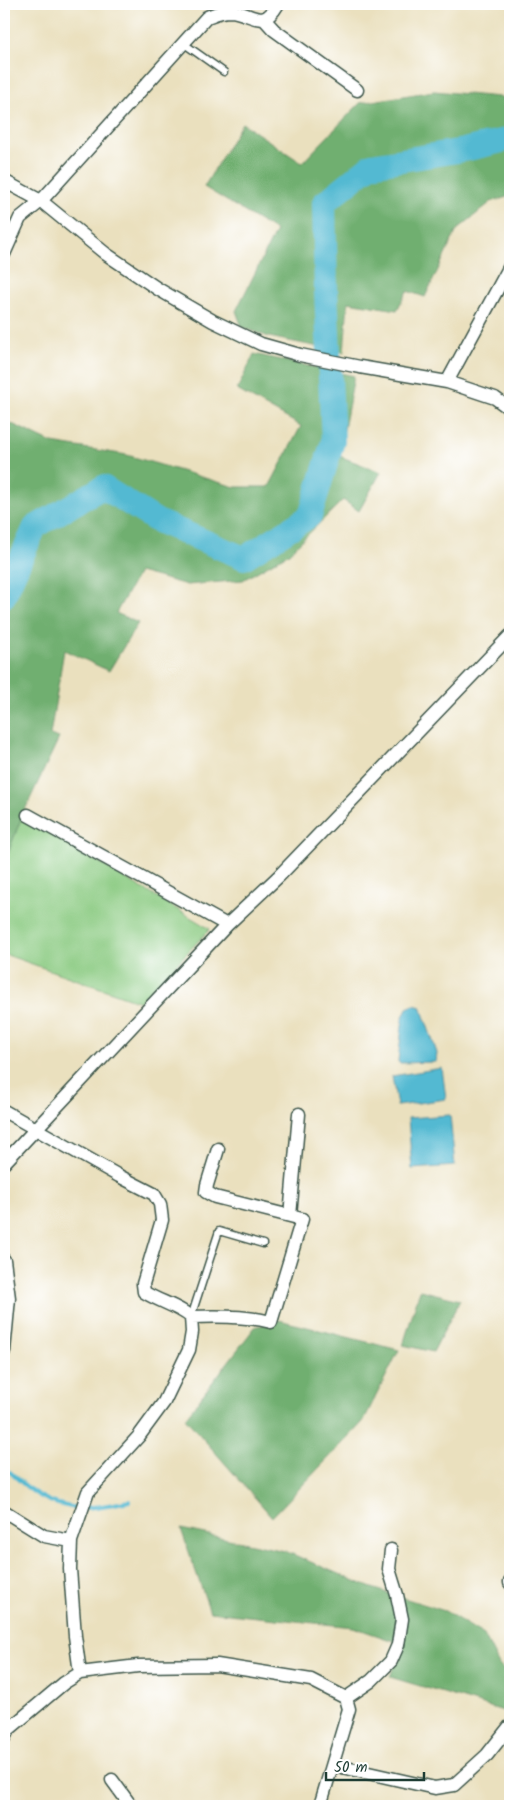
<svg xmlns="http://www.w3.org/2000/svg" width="514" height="1810" font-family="Kalam,sans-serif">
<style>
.green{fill:#8bcb82;stroke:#55845b}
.forest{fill:#70af70;stroke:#487652}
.water{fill:#53b9d2;stroke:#397b83}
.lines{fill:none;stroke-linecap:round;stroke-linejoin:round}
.stream{stroke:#53b9d2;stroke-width:4}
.river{stroke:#53b9d2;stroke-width:24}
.lane-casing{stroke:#3d5549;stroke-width:9}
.street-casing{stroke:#3d5549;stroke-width:15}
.lane{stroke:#fff;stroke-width:6}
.street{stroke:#fff;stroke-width:12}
</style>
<rect width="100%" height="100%" fill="#fff"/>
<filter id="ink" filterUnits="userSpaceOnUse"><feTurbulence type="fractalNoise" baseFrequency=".02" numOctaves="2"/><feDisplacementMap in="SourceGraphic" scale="10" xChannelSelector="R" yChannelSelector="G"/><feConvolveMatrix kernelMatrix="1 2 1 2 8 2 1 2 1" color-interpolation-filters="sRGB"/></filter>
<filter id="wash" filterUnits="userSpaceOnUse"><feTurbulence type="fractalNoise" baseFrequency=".0096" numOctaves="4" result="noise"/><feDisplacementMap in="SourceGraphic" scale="20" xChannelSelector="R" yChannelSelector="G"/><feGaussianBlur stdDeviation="1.12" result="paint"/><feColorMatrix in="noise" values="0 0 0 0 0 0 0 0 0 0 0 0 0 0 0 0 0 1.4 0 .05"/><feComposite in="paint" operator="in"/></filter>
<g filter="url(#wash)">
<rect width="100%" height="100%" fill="#eae0be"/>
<path class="green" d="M22,816l188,113 -70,73 -136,-48v-91z"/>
<path class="forest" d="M434,91l76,7v98l-19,6 -34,28 -32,67 -18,-6 -10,19 -49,-8 -4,50 -75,-15 -27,-10 -6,-16 40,-80 -72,-44 38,-64 60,40 58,-60z
M254,354l100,22 -15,80 42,16 -22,39 -16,-11 -54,53 -46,27 -56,5 -48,-13 -23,41 22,10 -29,48 -45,-21 -14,85 9,3 -37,78 -18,47v-427l6,-13 42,20 75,12 108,32h34l32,-61 -64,-36z
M420,1290l40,10 -27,52 -30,-7z
M279,1320l120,30 -36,72 -91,95 -87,-99 70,-91z
M181,1529l104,22 84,36 76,24 39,24 15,30 11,11v37l-120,-36 12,-33 -49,-17 -143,-15z"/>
<path class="water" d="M414,1005l7,2 16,46 -1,9 -37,1 -1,-2 5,-44 4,-9z
M442,1068l4,31 -49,7 -5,-30z
M450,1115l5,51 -43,3 -4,-51z"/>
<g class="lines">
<path class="stream" d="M10,1472c9,8 18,17 28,23 31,19 57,13 91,6"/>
<path class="river" d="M4,596l31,-69 68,-40 54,34 87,37 66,-42 23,-75 -7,-150 -2,-88 47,-38 93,-15 46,-11"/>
</g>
</g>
<g filter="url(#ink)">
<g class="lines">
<defs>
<path id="lane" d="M183,43l41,29
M191,1317l28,-86 44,13"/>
<path id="street" d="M264,19l10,11 83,60
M4,181l37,20 65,53 52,35 55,32 48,23 39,11 60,12 87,15 48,16 15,11
M4,254l16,-36 21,-17 166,-184c8,-3 14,-6 23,-6 22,1 32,21 48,-7
M447,382l63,-116
M28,815l199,110
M4,1111l115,65 35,18 6,10 2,16 -19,64 1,8c16,10 32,13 47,25 24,-1 57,-1 80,5l31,-103 -87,-22 -9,-5 1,-7 11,-36
M4,1163l223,-238 52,-49 231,-240
M290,1216l9,-102
M4,1260l5,38 -5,53
M4,1511l40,25 27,5
M510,1581v2
M80,1673l-5,-37 -5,-67 1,-28 17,-49 51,-56 25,-34 25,-52 3,-18 -1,-15
M346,1698l25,-17 20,-20 7,-16 4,-26 -5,-24 -8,-26 2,-19
M4,1738l4,-8 56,-47 16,-10 58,-7 79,-1 94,15 35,18 3,11 -29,97
M333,1765l102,23 19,-3 33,-30 23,-29
M112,1780l19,26"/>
</defs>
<use href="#lane" class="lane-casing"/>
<use href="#street" class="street-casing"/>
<use href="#lane" class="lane"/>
<use href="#street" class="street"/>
</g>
</g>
<rect width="514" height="1810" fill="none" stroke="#fff" stroke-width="20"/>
<path d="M326 1772v8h98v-8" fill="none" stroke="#1f3d34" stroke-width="2.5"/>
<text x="334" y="1772" font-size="15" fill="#1f3d34" stroke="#ffffff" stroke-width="4" paint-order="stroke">50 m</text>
</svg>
